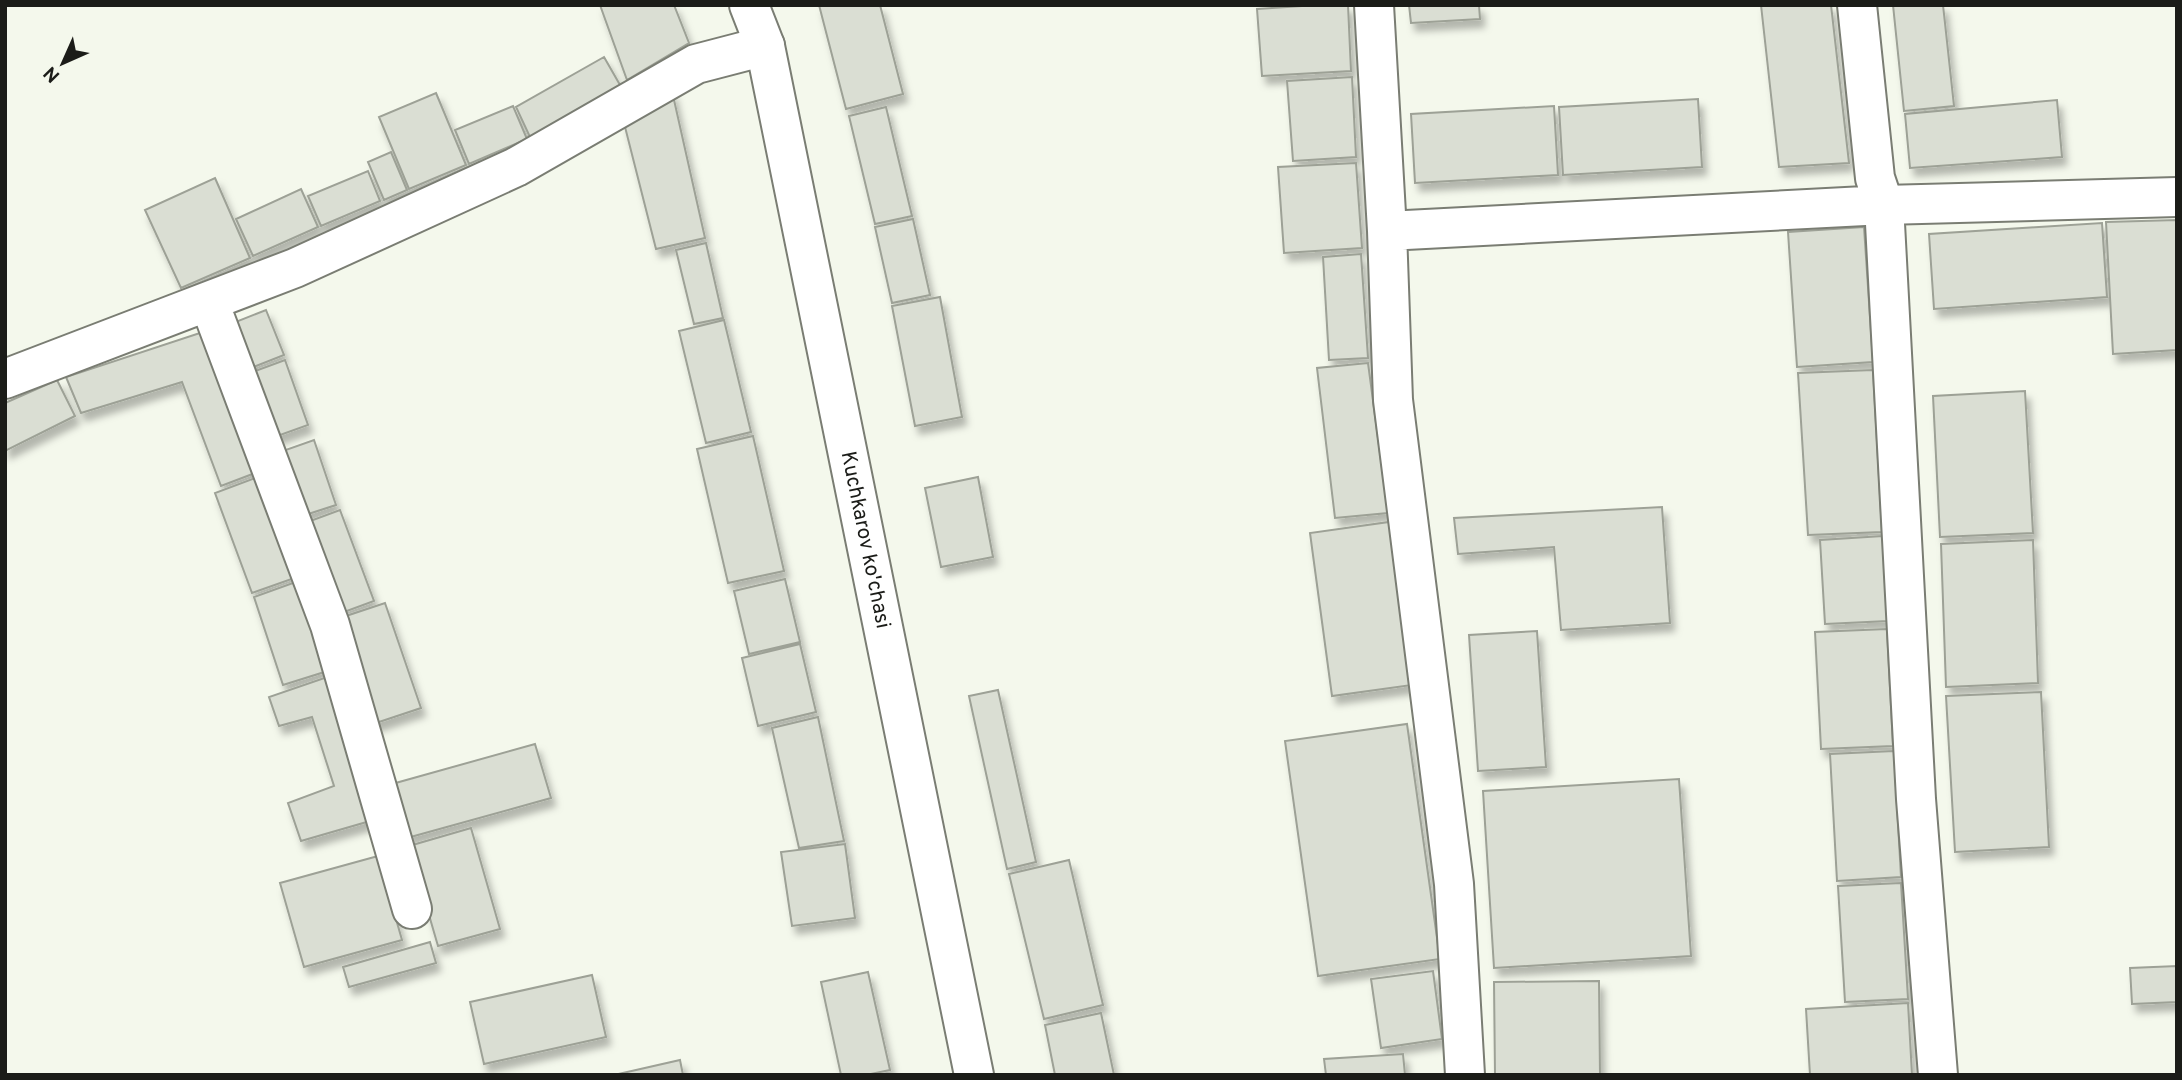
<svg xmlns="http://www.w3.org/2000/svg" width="2182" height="1080" font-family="Overpass,sans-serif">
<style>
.building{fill:#daded3;stroke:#9da196;stroke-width:2;filter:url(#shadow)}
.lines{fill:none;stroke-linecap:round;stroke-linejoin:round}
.minor-casing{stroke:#7a7d73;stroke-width:42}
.major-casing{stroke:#7a7d73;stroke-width:42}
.minor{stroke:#fff;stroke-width:38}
.major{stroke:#fff;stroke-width:38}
.labels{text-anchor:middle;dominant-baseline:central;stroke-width:6;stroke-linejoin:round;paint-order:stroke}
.street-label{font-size:21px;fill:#1b1c18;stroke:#f4f8ec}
</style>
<defs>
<filter id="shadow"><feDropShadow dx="4.5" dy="8" stdDeviation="3.5" flood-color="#0004"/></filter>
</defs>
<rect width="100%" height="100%" fill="#f4f8ec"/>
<path class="building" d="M600,5h74l15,38 -62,37z
M819,5h61l23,89 -57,15z
M1317,5h31l3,66 -89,5 -5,-67z
M1409,5h70l1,14 -69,4z
M1761,5h70l18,158 -70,4z
M1893,5h50l11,101 -50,5z
M604,57l16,28 -90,52 -14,-30z
M1352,77l4,80 -63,4 -6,-80z
M672,91l33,147 -49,11 -32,-126z
M436,93l30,72 -57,24 -30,-72z
M1698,99l4,68 -139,8 -4,-68z
M2057,100l5,57 -152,11 -5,-54z
M513,106l14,33 -58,25 -14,-34z
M1554,106l4,69 -143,8 -4,-69z
M886,107l26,109 -37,8 -26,-108z
M391,152l16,38 -23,10 -16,-38z
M1356,163l6,85 -78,5 -6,-86z
M368,171l12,30 -59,25 -13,-30z
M215,178l35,80 -69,30 -36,-78z
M301,189l17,38 -65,29 -17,-37z
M913,219l17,76 -38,8 -17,-76z
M2177,220v130l-64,4 -7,-132z
M2102,223l5,74 -173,12 -5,-75z
M1864,227l9,135 -76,5 -9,-135z
M706,243l17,75 -29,6 -18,-74z
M1361,254l7,104 -39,2 -6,-103z
M940,297l22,120 -47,9 -23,-120z
M266,310l18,45 -38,15 -18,-45z
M724,320l27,112 -45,11 -27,-112z
M209,330l54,140 -42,16 -39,-104 -101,31 -15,-36z
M285,360l23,65 -39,14 -22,-65z
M1368,363l20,150 -53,5 -18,-150z
M1873,370l9,162 -74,3 -10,-162z
M57,380l18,36 -70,35v-48z
M2025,391l8,142 -93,4 -7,-141z
M753,436l31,135 -56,12 -31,-134z
M314,440l22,65 -37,12 -22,-64z
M266,474l37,101 -51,18 -37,-100z
M978,477l15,80 -52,10 -16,-79z
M1662,507l8,116 -109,7 -7,-83 -96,7 -4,-36z
M340,510l34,91 -38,14 -34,-91z
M1389,522l23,163 -80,11 -22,-163z
M1883,536l5,85 -63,3 -5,-84z
M2033,540l5,143 -92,4 -5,-143z
M304,579l30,90 -51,16 -29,-88z
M785,579l15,63 -51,12 -15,-63z
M385,603l36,105 -48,16 -36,-105z
M1887,629l6,117 -72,3 -6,-117z
M1537,631l9,136 -68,4 -9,-136z
M800,644l16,68 -58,14 -16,-68z
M336,674l41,145 -76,22 -13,-38 46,-17 -22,-69 -33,9 -10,-29z
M998,690l38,172 -29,7 -38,-173z
M2041,692l8,155 -94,5 -9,-156z
M818,717l26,124 -45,7 -27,-120z
M1407,724l33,235 -122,17 -33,-235z
M535,744l16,54 -144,40 -15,-54z
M1894,751l7,126 -64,4 -7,-127z
M1679,779l12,177 -197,12 -11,-177z
M471,828l29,101 -62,17 -29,-100z
M845,844l10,74 -63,8 -11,-74z
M378,856l24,84 -98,27 -24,-84z
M1069,860l34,145 -59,14 -35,-145z
M1901,883l7,116 -63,3 -7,-116z
M430,942l6,21 -87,24 -6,-20z
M2177,966v36l-45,2 -2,-36z
M1433,971l9,68 -61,9 -10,-69z
M868,972l22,98 -24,5h-25l-20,-93z
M592,975l14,62 -122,27 -14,-62z
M1599,981l1,94h-105l-1,-93z
M1908,1003l4,72h-102l-4,-66z
M1101,1013l13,62h-59l-10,-50z
M1403,1054l2,21h-79l-2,-16z
M680,1060l3,15h-69z"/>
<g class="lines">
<defs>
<path id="minor" d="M1374,5l13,226 6,169 61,484 11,191
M1857,5l18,173 9,27 32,594 22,276
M1387,231l497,-26 293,-8
M209,302l121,323 82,284
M5,379l290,-111 221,-101 180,-103 69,-18"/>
<g id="major">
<path id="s1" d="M749,5l16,41 209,1029"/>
</g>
</defs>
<use href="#minor" class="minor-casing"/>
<use href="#major" class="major-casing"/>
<use href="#minor" class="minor"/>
<use href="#major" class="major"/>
</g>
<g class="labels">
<g class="street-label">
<text stroke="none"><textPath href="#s1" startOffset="548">Kuchkarov ko'chasi</textPath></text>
</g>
</g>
<rect width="2182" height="1080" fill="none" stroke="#1b1c18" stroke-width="14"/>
<g transform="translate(63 63) rotate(225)" stroke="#f4f8ec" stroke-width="5" paint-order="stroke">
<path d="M0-5L12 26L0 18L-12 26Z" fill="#1b1c18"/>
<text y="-10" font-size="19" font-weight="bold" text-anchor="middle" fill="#1b1c18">N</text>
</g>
</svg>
